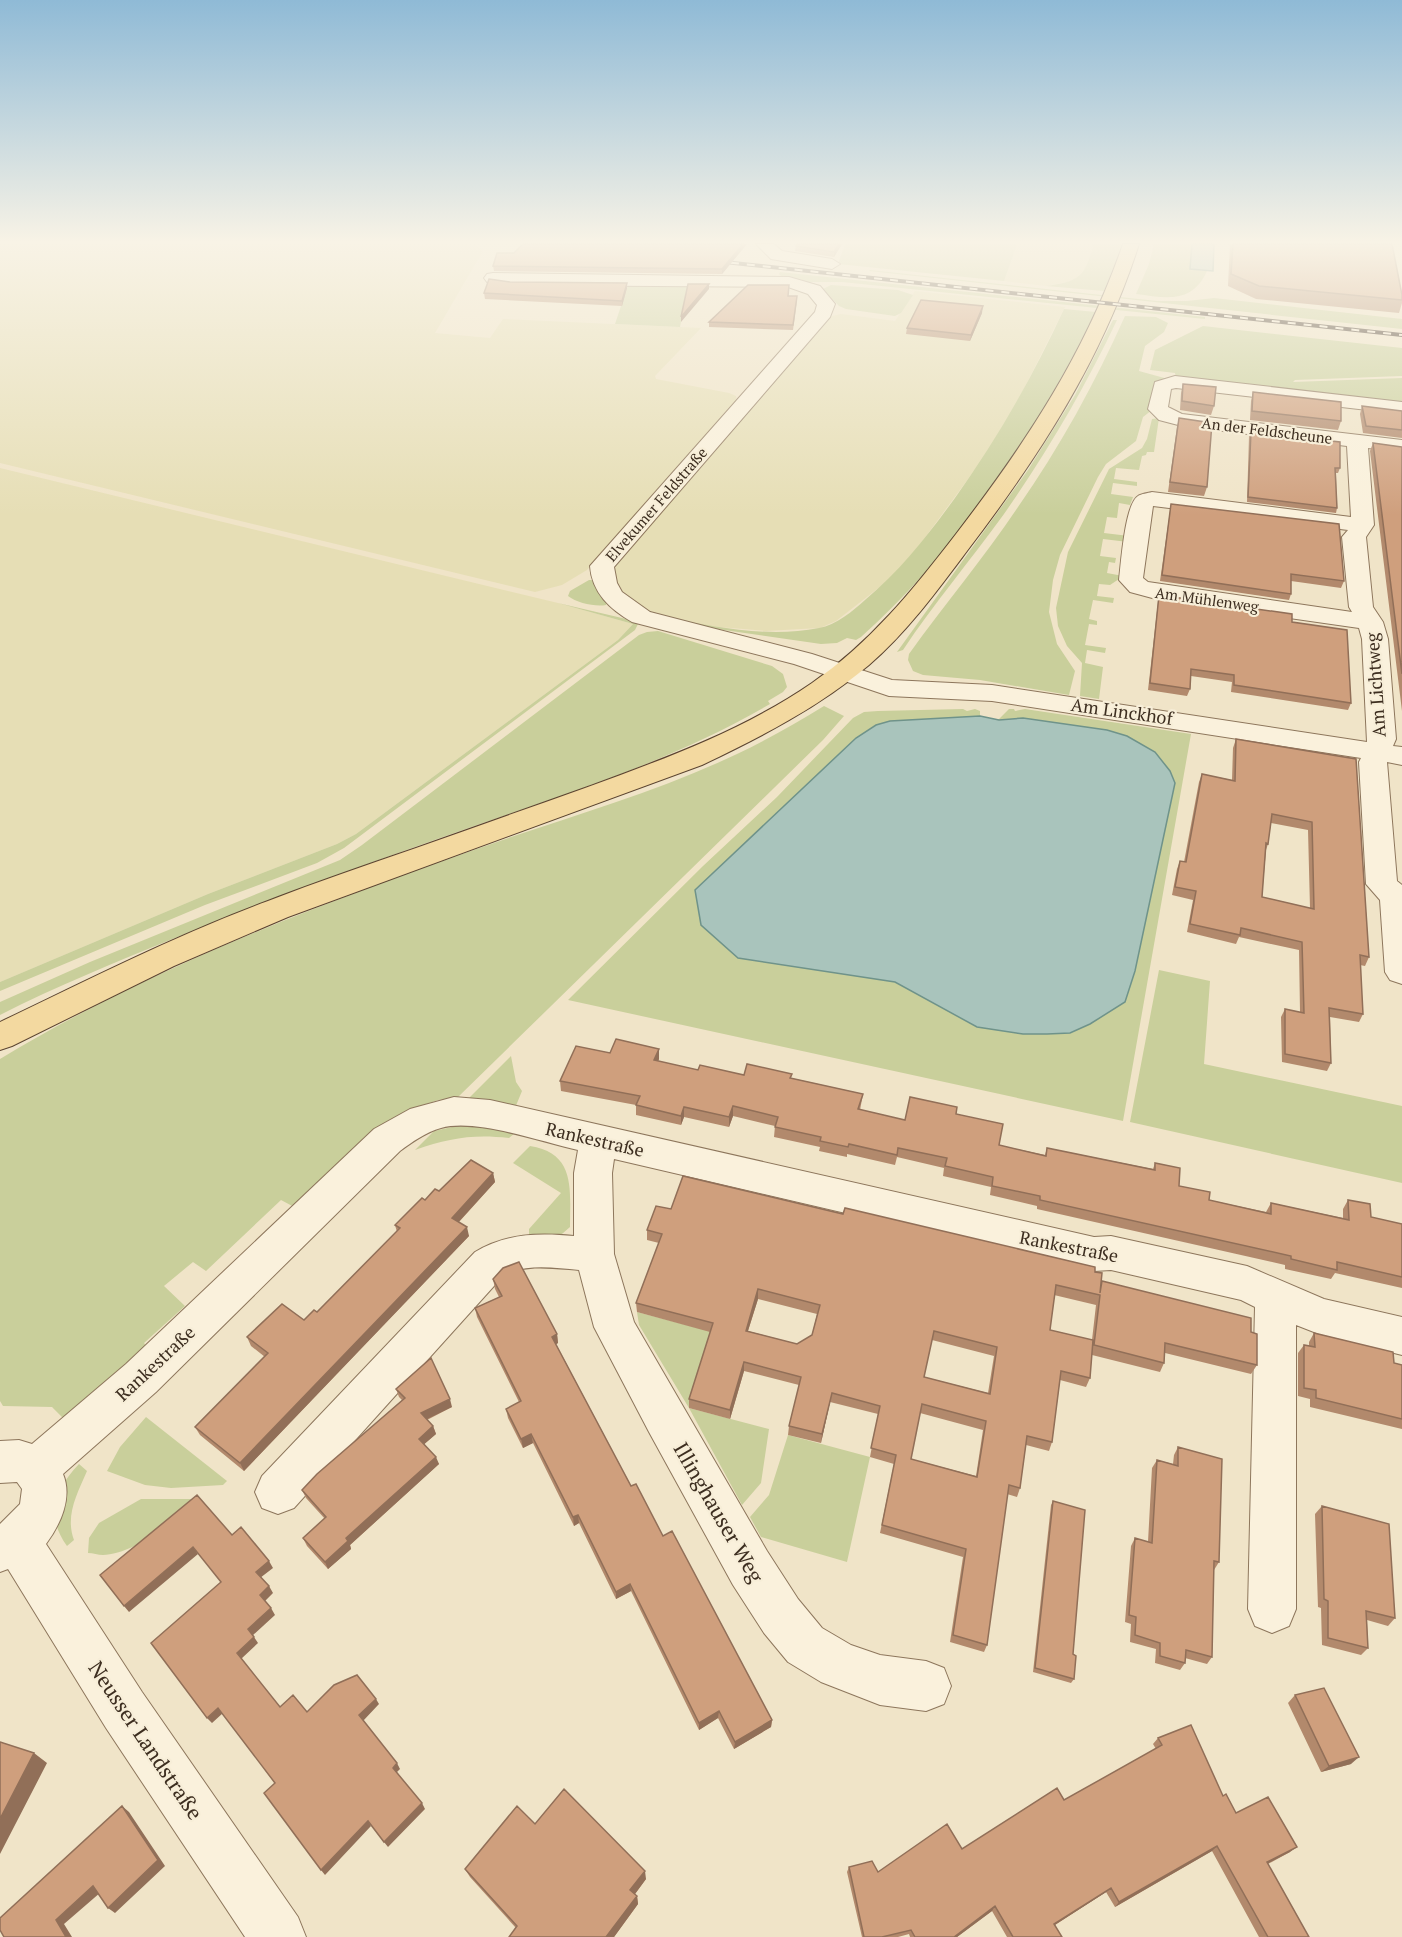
<svg xmlns="http://www.w3.org/2000/svg" width="1402" height="1937" font-family="'PT Serif',serif">
<style>
.farmland{fill:#e6deb5}
.green{fill:#c9cf9b}
.water{fill:#a9c4bc;stroke:#6f938a;stroke-width:1.5}
.lines{fill:none;stroke-linecap:round;stroke-linejoin:round}
.minor-casing{stroke:#8d765c;stroke-width:2}
.major-casing{stroke:#5b4430;stroke-width:2}
.minor{fill:#faf1dc;fill-rule:evenodd}
.major{fill:#f3d9a0;fill-rule:evenodd}
.rail-casing{stroke:#3d2e20;stroke-width:4}
.rail{stroke:#f7eed8;stroke-width:2;stroke-dasharray:8;stroke-linecap:butt}
.wall{fill:#b2896c;fill-rule:evenodd}
.shaded-wall{fill:#916f58}
.building{fill:#cf9f7d;stroke:#916f58;stroke-width:1.5;fill-rule:evenodd}
.labels{text-anchor:middle;dominant-baseline:central;stroke-width:4.5;stroke-linejoin:round;paint-order:stroke}
.far-street-label{font-size:15px;fill:#3d2e20;stroke:#f7eed8}
.street-label{font-size:18px;fill:#3d2e20;stroke:#f7eed8}
.near-street-label{font-size:21px;fill:#3d2e20;stroke:#f7eed8}
</style>
<rect width="100%" height="100%" fill="#f0e4c8"/>
<path class="farmland" d="M0,244h474l9,7 -48,82 55,5 13,-19 198,9 -46,48 1,3 73,14 7,3 1,6 -150,168 -25,15 -27,7 -535,-129z
M1007,244h87l-8,27 -9,9 -31,6 -42,-5 13,-36z
M915,291l150,16 -52,104 -31,49 -64,87 -28,32 -54,42 -16,7 -19,1 -35,2 -59,-5 -59,-14 -28,-18 -8,-22 3,-11 213,-244 13,-3 54,7z
M0,468l558,135 75,21 -15,16 -262,194 -19,10 -129,50 -208,88z"/>
<path class="green" d="M845,244h162l10,1 -13,36 -166,-17z
M1094,244h29l-19,47 -58,-5c35,-5 38,-9 48,-42z
M1154,244h38l-2,25 17,2c-15,33 -40,27 -71,23l13,-30z
M870,270l287,31h30l27,-3 188,21v10l-533,-58z
M780,272l425,45v2l-363,-37h-34l-25,-4 -4,-4z
M629,282l59,1 -8,44 -65,-3z
M831,285l67,5 15,5 -12,18 -6,3 -49,-7 -7,-3 -16,-17z
M1064,309l32,3c-60,120 -135,235 -235,325l-5,3 -9,-2 -10,5 -16,1 -104,-15 -52,-12c49,10 104,21 154,11 17,-3 34,-17 46,-28 36,-30 63,-65 90,-102 43,-60 78,-122 109,-189z
M1125,316l31,1 12,6 -4,9 -19,14 -6,25 29,8 -16,31 -9,7 -7,24 -30,23 -8,13 -38,78 -7,25 -4,32 8,32 18,27 -6,24 -89,-15 -57,-5 -10,-4 -5,-11 1,-6c35,-49 75,-96 109,-147 42,-60 77,-124 107,-191z
M1113,320h4c-32,68 -70,132 -113,194 -33,46 -70,89 -101,136l-6,2 131,-182 47,-75z
M1203,326l199,22v28l-107,4 -2,2 109,-4v26l-226,-26 -1,-5 -25,-3 5,-20z
M1159,418l-5,34h-7l-1,3 -4,1 -3,14 -23,-2 -2,11 23,3v4l-24,-3 -2,11 22,3 -3,8 -11,-2 -2,15 -10,-1 -3,16 25,3 -1,6 -25,-3 -3,17 16,2 -1,5 -6,-1 -2,11 16,3 -1,4 -3,-1 -9,6 -11,-1 -2,12 17,2 -1,5 -20,-3 -4,19 8,2v4l-8,-1 -4,21 21,3 -1,5 -18,-3 -2,13 18,4 -4,32 -19,-3 2,-33 -15,-17 -9,-20 -2,-18 12,-56 41,-83 33,-21 5,-9 5,-20z
M589,580h8l10,22 -1,3c-11,2 -29,-2 -38,-9l2,-5z
M558,603l81,19 -4,8 -291,218 -27,15 -112,42 -205,86v-9l208,-88 129,-50 19,-10 262,-194 15,-16z
M658,631l114,35 11,8 4,13 -4,5 -15,9 2,3c-103,60 -216,94 -327,133 -91,32 -180,66 -268,101 -59,24 -118,48 -175,77v-13l90,-40 250,-102 22,-15 277,-210 8,-3z
M824,706l20,10 -21,24 -366,358 -19,2 -29,10 -113,98 -15,-8 -75,71 -13,-9 -29,24 21,20 -41,37 5,6 -84,71 -13,-13 -49,-1 -3,-5v-342c147,-89 307,-150 468,-207 89,-32 183,-57 269,-98 30,-14 59,-31 87,-48z
M963,709l4,2 8,-2 5,2v5l18,4 11,-11h5l1,2 10,-2 166,25 -68,387 -555,-121 135,-134 74,-69 76,-79 11,-6 14,-1z
M1159,970l51,11 -6,83 198,42v77l-272,-61z
M511,1056l5,26 6,9 -7,17 -46,-10z
M461,1125h16l38,8 -6,5c-36,-4 -60,0 -94,12l19,-19z
M530,1146c46,7 40,44 40,81l-15,13 -26,-1v-10l32,-36 -48,-30z
M637,1312l76,20 -24,76 80,21 -8,54 -19,22 -53,-97 -50,-83z
M146,1417l81,64 -4,4 -52,3 -26,-3 -38,-14 13,-24z
M788,1435l82,22 -23,105 -86,-25 -11,-20 19,-22z
M79,1464l8,7c-10,23 -22,45 -13,69l-7,6c-22,-30 -12,-57 12,-82z
M141,1499h50c-8,24 -63,56 -88,56 -5,0 -10,-2 -15,-2l1,-15 10,-15z"/>
<path class="water" d="M1192,244h22l-1,27 -23,-2z
M980,716l19,4 24,-2 84,12 20,6 28,16 15,19 5,12 -40,188 -10,31 -35,22 -20,9 -23,1h-24l-46,-7 -82,-45 -157,-24 -37,-33 -6,-35 161,-152 20,-13 14,-4z"/>
<g class="lines">
<defs>
<path id="minor" d="M756,244h18l8,7 50,8 8,5 -8,5 -55,-9 -6,-1z
M493,273l296,4 31,9 15,18 -5,13 -216,250 3,16 5,9 28,20 162,42 80,26 100,5 375,57 -5,-103 -3,-11 -203,-29 -26,-7 -11,-12c2,-17 6,-76 19,-84 3,-2 10,-3 14,-4l199,25 -4,-71 -165,-20 -23,-6 -11,-11 7,-27 20,-6 227,26v12l-226,-26 -5,1 -3,18 14,7 220,26v12l-34,-4 6,77 -8,12 7,70 10,15 5,17 8,100 -3,7 9,1v18l-15,-3 10,119 5,4v99l-12,-4 -5,-8 -5,-72 -14,-16 -7,-122 2,-4 -369,-57 -103,-5 -95,-32 -162,-42c-22,-13 -40,-29 -42,-56l225,-254 2,-7 -9,-11 -20,-7 -277,-2 -24,-3 -3,-4 3,-4zM1153,506l195,24 -6,7 7,70 3,5 -204,-30 -5,-4z
M454,1097l36,3 604,137 17,-1 136,30 77,33 78,18v38l-83,-21 -23,-9v284l-7,17 -17,7 -17,-7 -7,-17 7,-302 -14,-7 -130,-30 -17,1 -480,-112 -2,14 2,81 20,68 133,229 31,48 24,29 29,17 29,10 46,6 18,7 7,18 -7,18 -18,7 -46,-6 -59,-23 -33,-20 -24,-29 -31,-48 -84,-153 -55,-105 -15,-57c-25,-2 -54,-7 -76,6l-209,232 -16,6 -16,-6 -7,-16 7,-16 213,-224c31,-19 64,-19 99,-16v-63l4,-23c-37,-8 -102,-32 -137,-22 -15,4 -29,14 -41,23l-244,241 -93,82c10,24 -3,51 -17,70l96,148 156,225 8,20h-61l-139,-209 -98,-159 -8,3v-48l20,-20 2,-15 -5,-7 -17,1v-42l19,-1 13,4 94,-80 248,-235 36,-20z"/>
<path id="major" d="M1123,244h16c-37,116 -99,211 -172,307 -30,40 -60,81 -98,114 -50,42 -108,72 -167,100l-414,152 -114,49 -162,80 -12,4v-28c88,-42 176,-87 268,-121 49,-19 99,-36 148,-53 56,-20 113,-40 169,-60 79,-29 157,-57 227,-105 58,-40 101,-93 144,-149 70,-91 129,-180 167,-290z"/>
</defs>
<use href="#minor" class="minor-casing"/>
<use href="#major" class="major-casing"/>
<use href="#minor" class="minor"/>
<use href="#major" class="major"/>
<defs>
<path id="rail" d="M715,261l687,74"/>
</defs>
<use href="#rail" class="rail-casing"/>
<use href="#rail" class="rail"/>
</g>
<path class="wall" d="M523,244h224l-25,30 -228,-3 -1,-5 21,-13z
M797,244h45l-8,13 -39,-6 1,-5z
M1230,244h162l10,51v8l-3,10 -143,-14 -28,-13z
M510,282l117,1v5l-5,18 -137,-7 -1,-6z
M788,296l9,4 -4,30 -84,-3v-5z
M982,313l-12,28 -64,-7 1,-6z
M1183,384l31,22 -3,9 -31,-5 1,-17z
M1253,392l88,29 -3,9 -88,-10 1,-19z
M1362,406l40,5v27l-39,-5 -3,-19z
M1179,418l28,69 -3,9 -36,-4 9,-65z
M1251,432l89,36 -2,5h-2l1,35 -1,5 -89,-11 2,-66z
M1373,443l29,4v264l-32,-260z
M1171,504l173,77 -3,7 -50,-7v13l-2,6 -129,-19z
M1159,595l133,27 59,81 -3,7 -117,-18 1,-10 -41,-6 -1,13 -3,7 -39,-6 10,-88z
M1236,739l120,20 13,198 -4,9 -5,-1 3,49 -4,8 -29,-5 1,46 -4,8 -45,-9 -1,-45 4,-8 15,3 -1,-62 -60,-13 -3,7 -49,-12 6,-32 -21,-5 5,-26 3,-8 4,1 15,-80 3,-8 30,6 1,-32zM1271,823l37,7 2,78 -48,-11 4,-47 2,-6z
M659,1049v10l-1,2 40,9 46,5 48,-1 -1,4 72,16 -3,16 45,10 51,-6 43,31 46,10 2,-7 106,21 2,-6 24,23 30,14 57,12 5,-9 72,15v-9l5,-9 23,17 31,7v64l-67,-15 -4,6 -46,-10v-4l-248,-56v-3l-47,-11 1,-8 -48,-11 1,-8 -47,-11 -2,8 -48,-11v3l-28,-6 1,-4 -46,-10 1,-11 -42,-10 -4,11 -45,-10 -3,8 -45,-10v-10l-75,-14 -1,-10 50,-28z
M493,1173l2,9 -36,40 10,14 -225,235 -44,-36 -5,-8 70,-70 -14,-11 -4,-9 57,-17 13,-8 80,-80 -2,-7 30,-25 14,-9z
M671,1209l172,5 252,58 6,11 150,49 6,33 -6,9 -86,-21 -1,10 -4,9 -68,-17 -2,23 -4,9 -26,-7 -8,62 -3,9 -23,-6 -6,43 -3,9 -10,-3 -20,151 -3,7 -34,-10 13,-85 -83,-24 14,-69 -24,-7 8,-43 -48,-12 -9,41 -33,-8 1,-9 10,-41 -55,-14 -14,48 -41,-11v-9l21,-67 -73,-20 -1,-9 23,-60 -12,-3v-10zM1054,1295l42,10 -4,35 -42,-10zM758,1299l59,15 -5,21 -15,9 -49,-13zM932,1340l62,16 -6,37 -64,-16zM920,1413l63,17 -7,46 -65,-17z
M493,1279l64,55 1,9 -2,1 75,142 32,50 109,184 -1,7 -37,22 -16,-31 -19,12 -68,-139 -15,8 -37,-76 -5,3 -41,-83 -10,5 -15,-30 -2,-9 13,-7 -42,-85 -2,-9 24,-11 -4,-8z
M1314,1333l80,30 8,2v64l-92,-22v-8l-12,-3v-43l6,-8 5,1v-4z
M396,1389l56,18 -25,13 6,6 3,8 -12,10 15,20 -89,81 1,4 -23,20 -21,-23 -4,-8 22,-19 -19,-21 -4,-8 100,-90 -3,-3z
M1178,1447l41,115 -5,8 -2,87 -5,7 -22,-6v5l-5,7 -25,-7 1,-14 -26,-7 1,-18 -6,-2 6,-76 4,-8 13,4 4,-74 5,-8 16,4 1,-9z
M1053,1501l20,153 1,25 -3,4 -38,-11 18,-167z
M1322,1506l73,112 -7,8 -21,-6 1,28 -7,7 -39,-10 -1,-37 -3,-1 -3,-93z
M1295,1695l56,69 -30,8 -33,-69z
M1158,1738l65,58 13,17 54,39 -22,12 41,73h-50l-47,-86 -97,56 -9,-15 -51,33 7,12h-55l-15,-26 -35,26h-47l-1,-3 -11,3h-36l-15,-65 2,-5 29,5 84,-23 102,-49 92,-51 -3,-5z
M535,1824l111,55 -11,15 2,2 1,8 -24,33h-105l7,-9 -46,-51 -5,-8z"/>
<path class="shaded-wall" d="M743,244h4l-25,30v-5z
M839,244h3l-8,13v-5z
M627,283v5l-5,18v-5z
M709,284v5l-28,33v-5z
M983,306l-1,7 -12,28 1,-6z
M659,1049v10l-5,11v-10z
M733,1106v10l-4,11v-10z
M684,1107v10l-3,8v-9z
M493,1173l2,9 -41,45 -2,-9z
M467,1227l2,9 -225,235 -4,-8z
M758,1289v10l-13,41 1,-9z
M557,1334l1,9 -5,3 -1,-9z
M744,1362v9l-14,48v-9z
M832,1393l-2,9 -9,41 1,-9z
M450,1399l2,8 -29,14 -2,-8z
M433,1426l3,8 -15,13 -2,-8z
M531,1434l2,9 -10,5 -2,-9z
M436,1457l3,7 -89,81 1,4 -23,20 -3,-7 21,-24z
M578,1515l1,8 -5,3 -1,-9z
M193,1547l5,7 -69,58 -5,-6z
M269,1561l4,7 -13,10 -4,-6z
M630,1584l1,7 -15,8v-7z
M269,1586l4,7 -9,9 -4,-7z
M271,1608l4,7 -23,21 -4,-7z
M254,1637l4,6 -17,16 -4,-6z
M376,1699l3,5 -16,17 -4,-6z
M218,1708l5,5 -11,10 -5,-5z
M719,1711l-1,7 -19,12v-7z
M772,1720l-1,7 -37,22 1,-7z
M34,1753l13,10 -47,91v-35z
M1359,1757l-8,7 -30,8 8,-6z
M397,1763l3,6 -4,4 -3,-5z
M422,1803l3,6 -37,38 -4,-5z
M122,1806l7,6 36,54 -50,47 -7,-5z
M368,1821l3,5 -46,49 -4,-5z
M1217,1846l-5,5 -97,56 4,-5z
M1297,1847l-7,5 -29,15 6,-5z
M645,1871l1,8 -14,19 -2,-8z
M93,1886l8,6 -37,32 8,13h-6l-10,-17z
M1111,1888l-5,4 -56,36 4,-4z
M637,1896l1,8 -24,33h-8z
M995,1906l-3,5 -35,26h-3z"/>
<path class="building" d="M523,244h220l-21,25 -229,-3 4,-13h17z
M797,244h42l-5,8 -38,-6z
M1233,244h159l10,51v5l-143,-14 -28,-12z
M489,279l21,3 117,1 -5,18 -138,-8z
M688,284h21l-28,33z
M748,285h41l-1,11h9l-4,29 -84,-3z
M921,300l62,6 -12,29 -64,-7z
M1183,384l33,3 -2,19 -32,-5z
M1253,392l88,10v19l-89,-10z
M1362,406l40,5v19l-36,-4z
M1179,418l33,5 -5,64 -37,-5z
M1251,432l89,10v26h-5l2,40 -89,-11z
M1373,443l29,4v227z
M1171,504l168,20 5,57 -53,-7v20l-129,-19z
M1159,595l133,19v8l55,8 4,73 -117,-18v-10l-43,-6 -1,20 -40,-6z
M1236,739l120,20 13,198 -9,-2 3,59 -34,-6 2,55 -46,-9v-45l19,4 -2,-71 -61,-14 -1,7 -50,-11 6,-33 -21,-4 5,-26 6,1 16,-88 33,7zM1272,814l40,8 2,87 -52,-12 4,-54 2,1z
M616,1039l43,10 -5,11 44,10 2,-5 44,10 3,-11 45,10 -2,4 73,16 -5,15 47,11 5,-23 47,10 -1,7 47,10 -4,21 47,11 1,-8 108,22v-7l25,5 -1,18 31,6 -1,8 62,14v-11l78,17 -1,-20 22,4 1,13 31,7v53l-65,-15v8l-46,-11v-3l-251,-56v-4l-48,-10 1,-9 -48,-11 2,-8 -49,-10 -1,7 -48,-11 -1,3 -28,-6 1,-4 -46,-10 3,-10 -45,-11 -4,11 -45,-10 -3,9 -45,-11 4,-9 -80,-15 16,-35 34,7z
M471,1160l22,13 -41,45 15,9 -227,236 -45,-36 73,-74 -21,-16 35,-33 22,16 10,-10 3,2 83,-84 -5,-3 27,-27 3,2 10,-11 4,2z
M683,1176l160,38 2,-6 250,59v5l7,1 -2,20 2,-12 149,37v14l6,2v31l-92,-22 -1,20 -70,-18 6,-50 -44,-10 -6,45 43,10 -3,38 -29,-7 -9,71 -25,-6 -7,52 -11,-3 -22,160 -34,-10 13,-86 -84,-24 14,-70 -25,-7 9,-42 -48,-13 -10,41 -33,-8 12,-49 -57,-15 -14,48 -41,-11 24,-76 -77,-20 26,-69 -15,-4 9,-24 15,3zM758,1289l62,16 -8,30 -15,9 -51,-13zM934,1331l63,16 -7,47 -66,-17zM922,1404l64,17 -9,56 -66,-18z
M519,1262l38,72 -5,3 79,149 5,-2 27,52 9,-5 100,189 -37,22 -16,-31 -20,12 -69,-139 -14,8 -38,-77 -5,2 -42,-83 -10,5 -15,-30 15,-8 -46,-93 27,-12 -9,-17 10,-11z
M1314,1333l79,19 1,11 8,2v54l-86,-21v-8l-12,-2v-43l11,2z
M431,1358l19,41 -29,14 12,13 -14,13 17,18 -90,81 2,3 -23,21 -22,-24 23,-21 -24,-27 15,-16 88,-76 -9,-9z
M1178,1447l44,12 -3,103 -5,-1 -2,96 -26,-7 -1,13 -25,-7v-13l-25,-8 1,-18 -7,-2 6,-77 17,5 5,-83 21,6z
M197,1495l35,40 9,-8 28,34 -13,11 13,14 -9,9 11,13 -23,21 6,8 -17,16 43,54 13,-12 14,17 27,-27 23,-10 19,24 -17,16 38,48 -4,5 29,35 -38,39 -16,-21 -47,49 -57,-77 11,-10 -57,-75 -11,10 -56,-75 70,-61 -28,-35 -69,59 -24,-31z
M1053,1501l32,9 -12,144 3,2 -2,23 -39,-11z
M1322,1506l67,18 6,94 -29,-7 2,37 -40,-10v-37l-4,-2z
M1324,1688l35,69 -30,9 -34,-71z
M1191,1725l32,71 3,-2 10,19 32,-16 29,50 -30,15 42,75h-41l-51,-91 -98,56 -8,-14 -57,36 8,13h-49l-18,-31 -41,31h-39l-4,-7 -29,7h-18l-15,-70 23,-6 6,11 69,-48 15,25 95,-61 7,12 98,-55 -4,-7z
M0,1742l34,11 -34,66z
M564,1789l81,82 -15,19 7,6 -31,41h-97l8,-11 -52,-57 52,-63 18,18z
M122,1806l36,54 -50,48 -15,-22 -37,34 10,17h-62l-4,-7v-12z"/>
<linearGradient id="sky" x2="0" y2="1"><stop stop-color="#8fbad6"/><stop offset="0.47" stop-color="#f8f3e6"/><stop offset="1" stop-color="#f8f3e6" stop-opacity="0"/></linearGradient>
<rect width="1402" height="515" fill="url(#sky)"/>
<g class="labels">
<g class="far-street-label">
<text transform="translate(1267 430) rotate(7)">An der Feldscheune</text>
<text transform="translate(656 504) rotate(-49)">Elvekumer Feldstraße</text>
<text transform="translate(1207 599) rotate(8)">Am Mühlenweg</text>
</g>
<g class="street-label">
<text transform="translate(1375 685) rotate(-94)">Am Lichtweg</text>
<text transform="translate(1122 711) rotate(8)">Am Linckhof</text>
<text transform="translate(595 1139) rotate(13)">Rankestraße</text>
<text transform="translate(1069 1246) rotate(11)">Rankestraße</text>
<text transform="translate(155 1363) rotate(-43)">Rankestraße</text>
</g>
<g class="near-street-label">
<text transform="translate(719 1512) rotate(60)">Illinghauser Weg</text>
<text transform="translate(146 1740) rotate(56)">Neusser Landstraße</text>
</g>
</g>
</svg>
